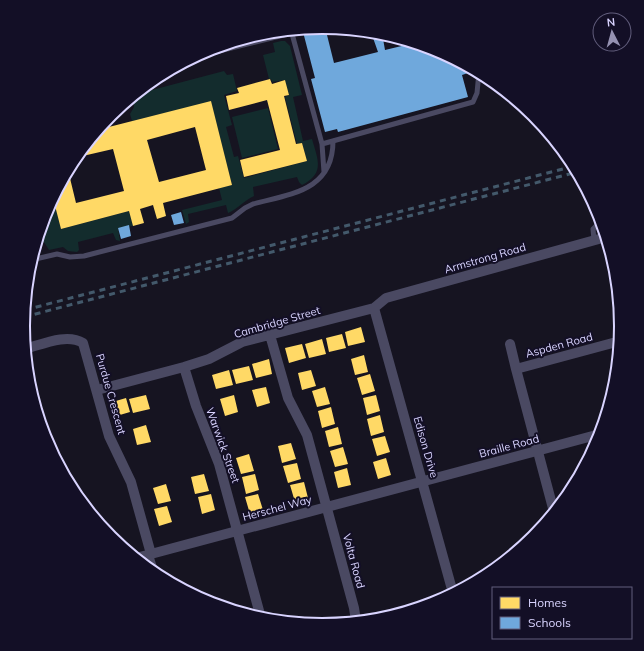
<svg xmlns="http://www.w3.org/2000/svg" width="644" height="651" font-family="Mulish,sans-serif">
<style>
.green{fill:#132c2d}
.homes{fill:#ffd966;fill-rule:evenodd}
.schools{fill:#6fa8dc}
.lines{fill:none;stroke-linecap:round;stroke-linejoin:round}
.service{stroke:#4a4962;stroke-width:5}
.minor{stroke:#4a4962;stroke-width:10}
.rail{stroke:#43596b;stroke-width:3;stroke-dasharray:6 5;stroke-linecap:butt}
.labels{text-anchor:middle;dominant-baseline:central;stroke-width:4;stroke-linejoin:round;paint-order:stroke}
.street-label{font-size:11px;fill:#d9d4ff;stroke:#130f26}
.rim{fill:none;stroke:#d9d4ff;stroke-width:2}
</style>
<rect width="100%" height="100%" fill="#161421"/>
<path class="green" d="M281,41h4l5,5 12,49 -9,2 10,44 9,-2c6,21 13,34 -10,46l-3,-3 -2,-5 -44,10 1,9c-9,4 -19,15 -26,17l-2,-8 -38,9 1,8 -3,2 -4,-14 40,-10 -3,-12 13,-3 -21,-83 -79,19 -2,-7 4,-7 -1,-12 91,-24 3,4 6,-1 4,17 -13,4 8,30 -6,2 8,30 4,-1 6,22 63,-17 -5,-18 -5,1 -12,-47 4,-2 -4,-15 -13,2 -1,-3h-2l-6,-24 12,-3 -2,-9z
M268,108l10,41 -36,9 -10,-41z
M53,198l8,31 68,-18 4,15 -15,2 2,13 -4,-1 -3,-7 -35,9 1,8 -2,2 -9,-1 -5,-4 -14,3 -5,-8 -8,2 4,-13 8,-2 -3,-14z"/>
<path class="homes" d="M270,79l2,5 13,-4 4,15 -5,1 12,48 6,-1 5,18 -63,16 -4,-17 40,-10 -13,-50 -38,10 -3,-14 13,-3 -2,-5z
M211,101l21,84 -69,18 3,13 -9,3 -4,-14 -13,4 4,14 -11,3 -4,-15 -68,18 -8,-31 15,-28 8,33 48,-12 -11,-42 -39,9 23,-28zM195,127l11,43 -47,12 -12,-42z
M44,216l3,13 -7,1z
M361,327l4,15 -17,4 -3,-14z
M342,334l4,14 -17,4 -3,-14z
M322,339l4,15 -17,4 -4,-14z
M302,344l4,14 -17,5 -4,-15z
M364,355l4,17 -13,3 -4,-16z
M269,359l3,15 -16,4 -4,-14z
M249,366l4,14 -17,4 -4,-14z
M229,370l4,15 -17,4 -4,-14z
M311,370l5,16 -14,4 -4,-17z
M370,374l5,17 -13,4 -5,-17z
M266,387l4,16 -13,4 -5,-17z
M325,387l5,17 -13,3 -5,-16z
M146,395l4,14 -17,4 -4,-14z
M234,395l4,17 -13,4 -5,-17z
M376,395l4,16 -13,4 -4,-17z
M126,398l4,14 -17,5 -4,-14z
M331,407l4,17 -13,4 -4,-17z
M380,415l4,17 -13,4 -4,-17z
M146,425l5,17 -14,3 -4,-16z
M338,427l4,17 -13,3 -4,-16z
M385,436l5,16 -13,4 -5,-17z
M291,443l5,16 -14,4 -4,-17z
M343,447l5,17 -13,3 -5,-16z
M249,454l5,17 -13,3 -5,-16z
M386,458l5,17 -13,4 -5,-17z
M297,463l4,16 -13,4 -5,-17z
M347,468l4,17 -13,3 -4,-16z
M204,474l5,17 -14,3 -4,-17z
M255,474l4,16 -13,4 -4,-17z
M304,482l4,16 -13,4 -5,-17z
M166,484l5,17 -13,3 -5,-16z
M211,494l4,16 -13,4 -4,-17z
M258,494l5,16 -13,4 -5,-17z
M167,506l5,16 -13,4 -5,-17z"/>
<path class="schools" d="M322,27l27,2 -22,6 7,28 44,-11 -6,-17h1l-1,-4 10,2 3,17 29,-7 23,6 33,18 1,5 -9,3 6,22 -130,35 -1,-3 -12,3 -14,-53 4,-1 -13,-50z
M181,212l3,11 -10,2 -3,-10z
M129,225l2,11 -10,3 -3,-11z"/>
<g class="lines">
<path class="service" d="M291,30l31,114 2,28
M191,58l101,-25
M322,144l151,-42 4,-9 2,-21
M594,240l-1,-11 8,-8
M31,260l26,-6 13,3 14,-1 148,-38 13,-10 8,-4c37,-10 80,-13 80,-63"/>
<path class="minor" d="M374,308l79,285
M270,335l18,63 19,37 47,173 2,13
M510,344l6,25
M25,349c18,-5 42,-16 58,-6l26,93 22,46 20,72
M184,367l12,39 23,58 42,154
M97,390l87,-23 25,-8 33,-17 132,-34 12,-10 220,-61
M554,512l-38,-143 104,-28
M148,555l5,16
M136,558l464,-124"/>
<path class="rail" d="M25,310l549,-144
M24,317l553,-145"/>
</g>
<g class="labels">
<g class="street-label">
<text transform="translate(485 258) rotate(-16)">Armstrong Road</text>
<text transform="translate(277 322) rotate(-16)">Cambridge Street</text>
<text transform="translate(559 345) rotate(-15)">Aspden Road</text>
<text transform="translate(111 394) rotate(74)">Purdue Crescent</text>
<text transform="translate(223 445) rotate(70)">Warwick Street</text>
<text transform="translate(509 446) rotate(-15)">Braille Road</text>
<text transform="translate(426 447) rotate(74)">Edison Drive</text>
<text transform="translate(277 508) rotate(-15)">Herschel Way</text>
<text transform="translate(354 561) rotate(75)">Volta Road</text>
</g>
</g>
<path d="M0 0H644V651H0ZM30 326a292 292 0 1 1 584 0a292 292 0 1 1-584 0Z" fill="#130f26" fill-rule="evenodd"/>
<path class="rim" d="M30 326a292 292 0 1 1 584 0a292 292 0 1 1-584 0Z"/>
<rect x="492" y="587" width="140" height="52" fill="#130f26" stroke="#625e7d"/>
<rect x="500" y="597" width="20" height="12" fill="#ffd966" stroke="#625e7d"/>
<text x="528" y="607" font-size="12" fill="#d9d4ff">Homes</text>
<rect x="500" y="617" width="20" height="12" fill="#6fa8dc" stroke="#625e7d"/>
<text x="528" y="627" font-size="12" fill="#d9d4ff">Schools</text>
<g transform="translate(612 32) rotate(354)"><circle r="19" fill="#130f26" stroke="#625e7d"/>
<path d="M0-3L7 15L0 10L-7 15Z" fill="#9591b1"/>
<text y="-6" font-size="11" font-weight="bold" text-anchor="middle" fill="#d9d4ff">N</text>
</g>
</svg>
